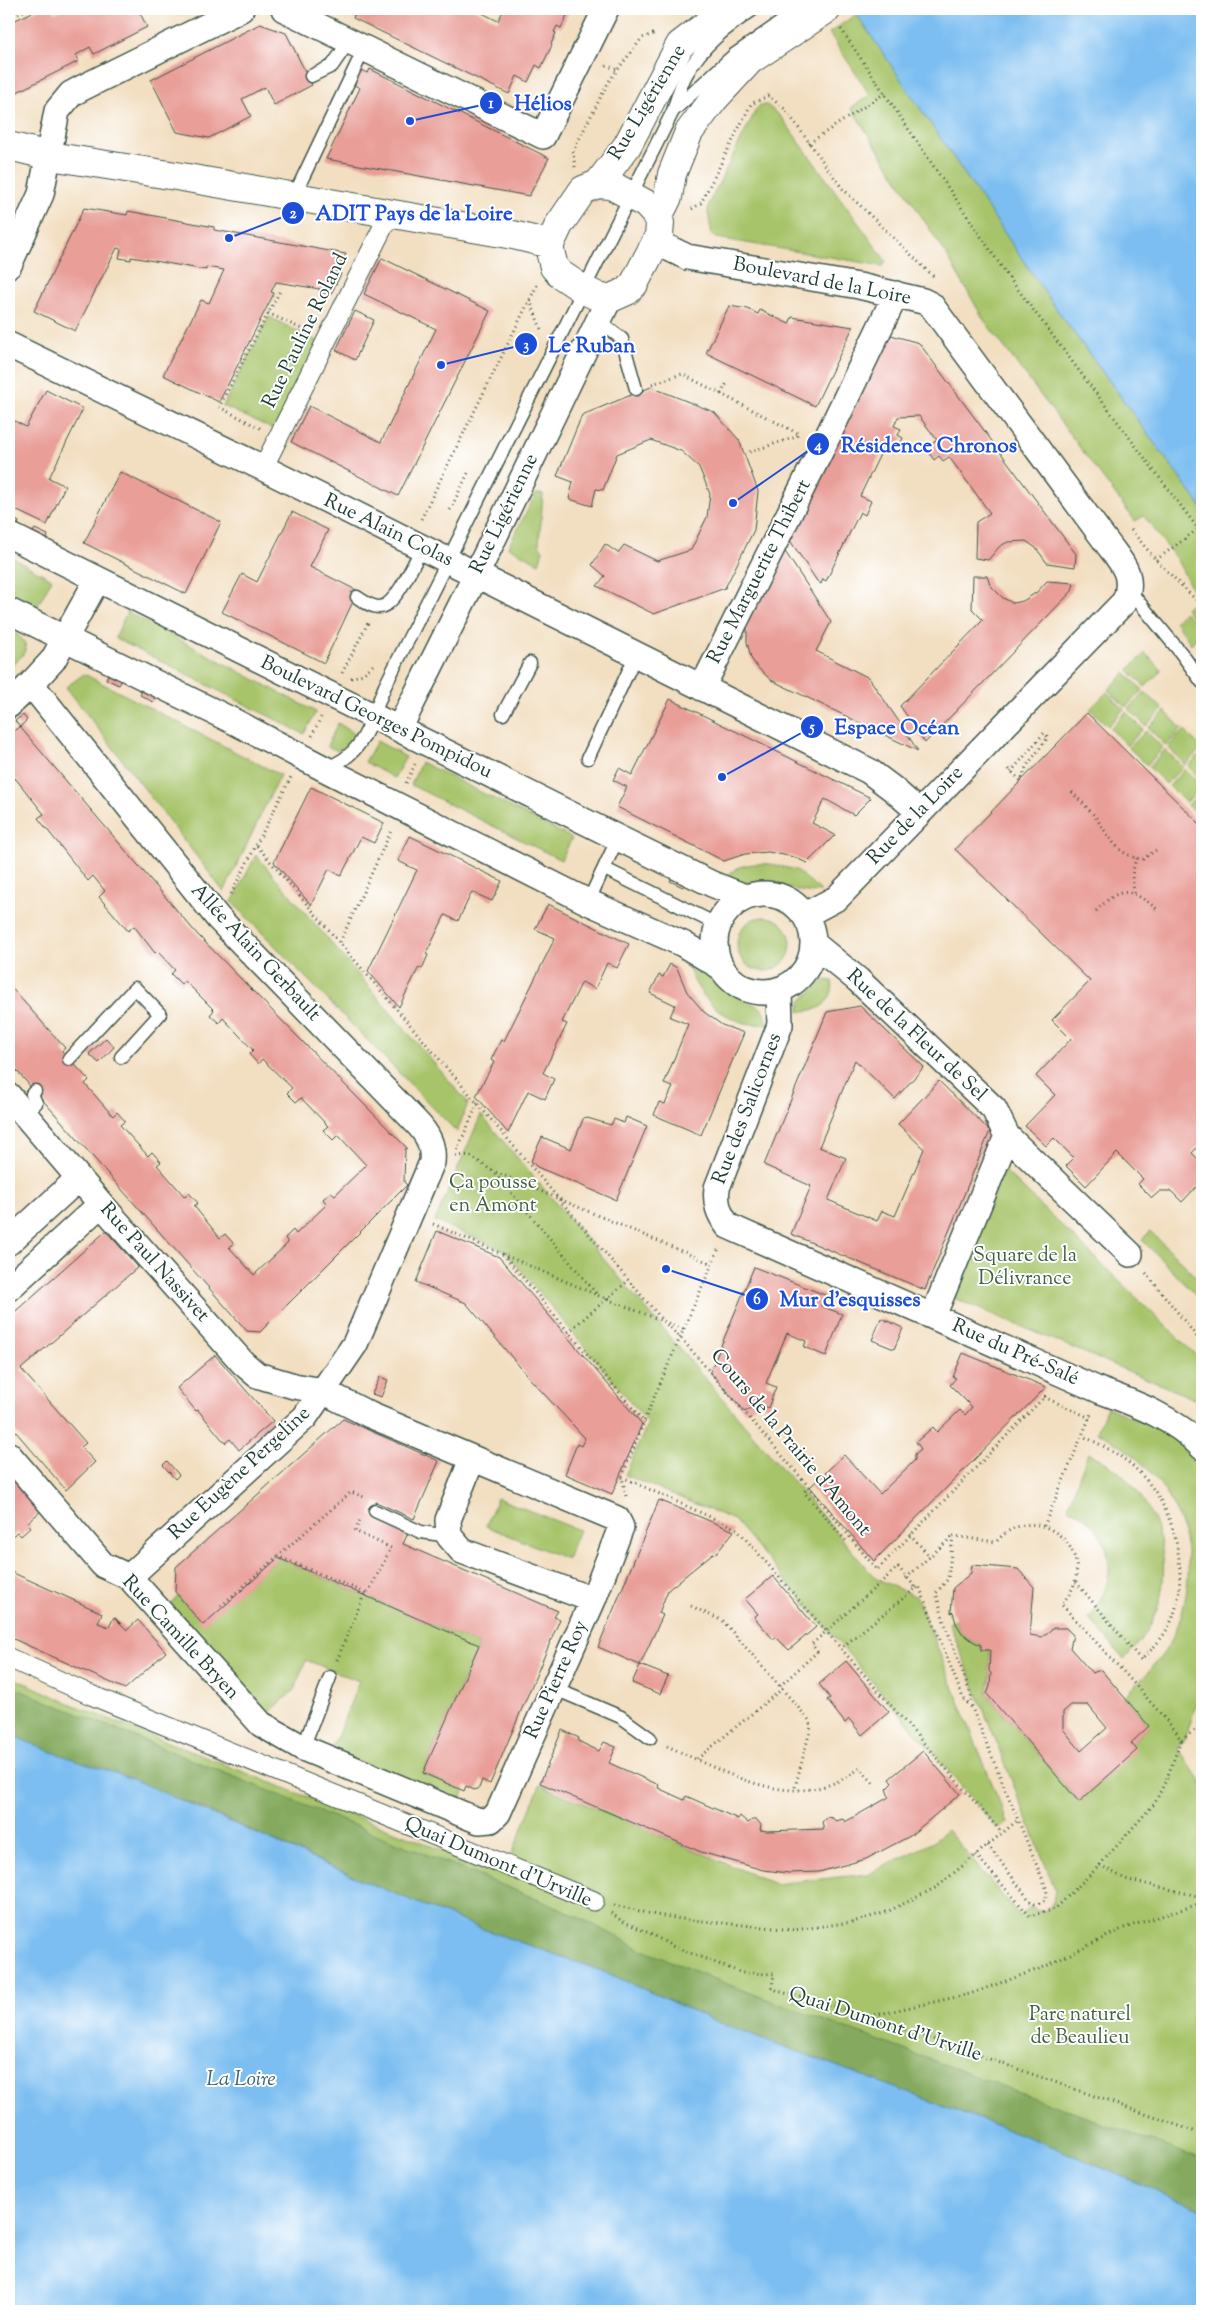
<svg xmlns="http://www.w3.org/2000/svg" width="1211" height="2320" font-family="'Sorts Mill Goudy',serif">
<style>
.green{fill:#a7c46b;stroke:#638050}
.forest{fill:#85aa5f;stroke:#52744a}
.water{fill:#7bbef1;stroke:#4d7e92}
.building{fill:#e99e98;fill-rule:evenodd}
.lines{fill:none;stroke-linecap:round;stroke-linejoin:round}
.service-casing{stroke:#3f5549;stroke-width:15}
.pedestrian-casing{stroke:#3f5549;stroke-width:21}
.minor-casing{stroke:#3f5549;stroke-width:28}
.tertiary-casing{stroke:#3f5549;stroke-width:30}
.path{stroke:#3f5549;stroke-width:3;stroke-dasharray:1 4;stroke-linecap:butt}
.service{stroke:#fff;stroke-width:12}
.pedestrian{stroke:#fff;stroke-width:19}
.minor{stroke:#fff;stroke-width:25}
.tertiary{stroke:#fff;stroke-width:28}
.labels{text-anchor:middle;dominant-baseline:central;stroke-width:4;stroke-linejoin:round;paint-order:stroke}
.street-label{font-size:20px;fill:#1f3d34;stroke:#fff}
.park-label{font-size:20px;fill:#415f42;stroke:#fff}
.water-label{font-size:21px;font-style:italic;fill:#3b646d;stroke:#fff}
.leader{fill:none;stroke:#1d4ed8;stroke-width:2}
.callout-dot{fill:#1d4ed8;stroke:#fff;stroke-width:2}
.mark-label{font-size:15px;text-anchor:middle;font-weight:bold;fill:#fff}
.callout-label{font-size:21px;text-anchor:middle;font-weight:bold;fill:#1d4ed8;stroke:#fff;stroke-width:4;stroke-linejoin:round;paint-order:stroke}
</style>
<rect width="100%" height="100%" fill="#fff"/>
<filter id="ink" filterUnits="userSpaceOnUse"><feTurbulence type="fractalNoise" baseFrequency=".02" numOctaves="2"/><feDisplacementMap in="SourceGraphic" scale="10" xChannelSelector="R" yChannelSelector="G"/><feConvolveMatrix kernelMatrix="1 2 1 2 8 2 1 2 1" color-interpolation-filters="sRGB"/></filter>
<filter id="wash" filterUnits="userSpaceOnUse"><feTurbulence type="fractalNoise" baseFrequency=".0096" numOctaves="4" result="noise"/><feDisplacementMap in="SourceGraphic" scale="20" xChannelSelector="R" yChannelSelector="G"/><feGaussianBlur stdDeviation="1.12" result="paint"/><feColorMatrix in="noise" values="0 0 0 0 0 0 0 0 0 0 0 0 0 0 0 0 0 1.4 0 .05"/><feComposite in="paint" operator="in"/></filter>
<g filter="url(#wash)">
<rect width="100%" height="100%" fill="#f2dec0"/>
<path class="green" d="M857,14l195,289 150,205v91l-9,-8 -16,-31 -33,-44 -9,5 -151,-201 -38,-66 -95,-146 19,-13 -41,-62z
M760,105h7l14,12 105,144 -3,5 -166,-28 -5,-3 -4,-22 1,-10 47,-93z
M269,317l50,25 -44,88 -52,-24z
M536,494h7l-4,50 4,7 -4,12 -31,-16z
M9,556l43,23 -15,28 -28,-15z
M1189,604l13,11v12l-17,-19z
M127,612l189,100 -12,22 -189,-96z
M1185,612l17,17v3l-11,12 -16,-23z
M9,629c25,15 19,23 0,39z
M1145,653l17,17 -17,17 -17,-17z
M1125,673l18,17 -17,17 -18,-17z
M84,674l196,101 -56,117 -158,-205z
M1107,692l17,17 -16,17 -18,-17z
M1145,692l18,17 -17,17 -17,-17z
M1165,711l17,18 -16,17 -18,-18z
M1126,712l17,17 -16,17 -17,-18z
M338,723l19,12 -4,6 -15,10 -11,-5z
M1184,730l18,18 -17,17 -17,-18z
M1146,731l17,17 -16,17 -18,-17z
M377,741l29,16 -12,21 -29,-16z
M1165,750l18,17 -17,17 -17,-17z
M1202,752v29l-14,-15z
M421,762l151,76 -11,22 -150,-75z
M1185,769l17,17 -16,17 -17,-17z
M1202,790v29l-14,-14z
M256,855l212,248 -11,29 -225,-230z
M770,864l26,6 25,21c-20,4 -28,-4 -47,-6 -18,-2 -29,0 -47,-8 9,-13 28,-14 43,-13z
M737 944a27 27 0 1 1 54 0a27 27 0 1 1-54 0Z
M686,958l19,12 22,20 34,18 3,5 3,11c-39,5 -74,-29 -81,-66z
M825,980l7,1c3,10 -5,25 -16,28 -5,2 -11,1 -17,3l3,-12z
M481,1115l394,463 42,19 91,226 -10,6 -264,-309 -109,-45 23,-52 -143,-172 -70,-30z
M1004,1170l198,191v41l-251,-105z
M1150,1231l52,51v19l-57,-58 -3,-3z
M1107,1407l73,31 10,13 10,24 2,11v201l-17,52 -7,10 24,34v426l-153,-64 -852,-339 -188,-72v-58l74,33 421,165 36,-89 235,99 93,-10 64,-31 15,-13 73,86 10,-9 8,4 9,-1 6,-7 2,-14 -106,-266 6,-3c5,13 13,21 26,25v5h9l-1,21 2,2 -4,21 92,108 57,-52 -5,-7 18,-17 -25,-29c18,-18 37,-36 48,-58 39,-83 5,-167 -75,-207z
M1088,1453c81,35 103,146 36,206l-35,-41c32,-40 26,-87 -21,-111z
M497,1498l82,32 -12,29 -81,-33z
M278,1558l201,87 -56,128 41,18 -5,13 -127,-54 27,-69 -53,-21 -12,30 -26,24 -93,-104 -4,-6 7,-8 25,28z"/>
<path class="forest" d="M9,1686l555,224 79,40 99,40 460,170v49l-72,-29 -81,-35 -334,-124 -110,-49 -128,-45 -106,-43 -174,-78 -145,-54 -43,-18z"/>
<path class="water" d="M853,9h349v499l-150,-205z
M9,1734l43,18 78,26 241,106 106,43 128,45 110,49 334,124 81,35 72,29v102h-1193z"/>
<g id="blocks">
<path class="building" d="M39,9h13l3,4 8,-4h75l9,18 -53,27 -4,-7 -14,8 3,6 -70,35v-73z
M353,9h121l24,12 6,-12h66l-9,19 -4,-2 -3,6 2,1 -5,11 1,1 -11,23 -5,-3 -8,17 -11,-6 -8,18 -156,-76 2,-5z
M260,24l26,9 26,52 -38,20 -9,-18 -23,12 9,17 -42,22 -32,-6 -26,-52z
M370,69l179,89 -20,38 -203,-37 34,-71 -6,-3 6,-15 8,3z
M84,208l43,7 1,-4 86,16v3l132,24 -10,19 5,1 -10,20 -12,-2 1,-3 -44,-7 -5,10 3,1 -55,109 -56,-27 38,-75 8,3 15,-33 -18,-3v3l-75,-13v3l-12,-2 2,-9 -4,-1 -42,83 -41,-20z
M382,258l108,53 -92,185 -107,-54 18,-36 72,36 55,-113 -72,-35z
M729,306l19,3 10,5 2,-4 29,14 3,-7 61,10 -38,79 -109,-53z
M355,311l19,9 -19,40 -19,-10z
M891,335l28,8 157,211 -1,13 -28,-4 -11,-15 -10,-7 -18,1 -8,4 -12,14 -13,-2 1,-36 14,-9 -41,-56 -6,4 -4,-5 -5,4 -8,-12 11,-8 -18,-24 -21,1 -4,9 7,3 -3,6 5,3 -6,12 -12,-6 -25,52 11,5 -6,14 -5,-3 -34,69 -3,-2 -2,5 -4,-3 -28,-42z
M651,387l63,25 25,28 19,51 -4,39 -29,58 -71,26 -57,-28 8,-10 -13,-11 13,-21 13,9 6,-8 33,16 34,-11 16,-33 3,-23 -11,-27 -18,-16 -30,-11 -34,14 -14,36 -7,-1 -4,17 -23,-7 4,-17 -16,-6 25,-61z
M46,390l37,19 -34,69 16,8 -18,39 -38,-18v-89l17,9z
M120,472l101,50 -35,72 -102,-51z
M292,512l36,18 -18,37 48,24 -34,72 -102,-51 20,-38 15,8z
M9,516l10,6 -2,5 -8,-4z
M35,529l13,6 -2,6 -14,-7z
M784,550l47,72 -15,29 53,27 33,48 8,-6 -10,-14 83,-86 -11,-11 1,-33h14l3,9 13,13 10,5 10,-2 14,-9 10,-11 27,2 -2,8 -147,152 -9,-14 -9,5 11,17 -147,-71 -14,-13 -6,-9 -4,-16v-19z
M109,673l13,7 -3,5 -13,-6z
M143,690l12,6 -2,6 -13,-7z
M670,699l201,99 -17,17 -29,-16 -13,24 23,12 -28,28 -13,-6 -26,-5 -23,2 -21,7 -107,-54 10,-20 -14,-7 6,-12 13,7z
M1087,713l115,113v316l-10,11 10,10v18l-20,21 -11,-11h-11l-8,7 -14,-14 5,-5 -26,-26 -31,33 -20,-20 8,-8 -20,-20 -8,8 -21,-20 30,-31 -19,-19 35,-37 -19,-19 38,-39 -135,-132z
M23,715l4,5 -7,7 -5,-6z
M20,727l177,207 210,214 -2,1 -1,33 3,3 -147,147 -13,-1 -238,-269v-77l56,63 -3,3 27,29 -4,4 28,32 4,-4 8,9 -5,4 28,31 4,-4 9,10 -4,3 28,32 4,-4 9,10 -4,3 26,32 5,-4 9,10 -5,3 25,28 34,-32 -3,-5 8,-8 3,4 31,-30 -4,-5 8,-7 4,3 31,-30 -28,-30 -5,5 -10,-10 5,-4 -27,-28 -5,4 -9,-9 5,-5 -30,-29 -4,5 -9,-10 4,-4 -30,-32 -4,5 -9,-8 4,-5 -29,-29 -4,3 -10,-10 4,-4 -18,-19 -2,2 -21,-27 -6,5 -29,-34 6,-6 -12,-15 -5,5 -50,-63 6,-4 -29,-36 -6,5v-48z
M311,787l73,36 -10,20 -13,-6 -20,39 -12,-7 -18,36 -37,-43z
M410,836l92,45 -10,20 -20,-9 -14,29 -13,-6 -19,39 2,1 -6,14 -3,-2 -20,40 -31,-36 49,-101 -19,-9z
M673,876l13,7 -3,4 -13,-6z
M548,904l81,40 -12,24 -10,-5 -12,26 -13,-7 -20,40 5,2 -24,49 11,6 -9,20 -17,-8 -20,42 -32,-37 18,-34 -3,-2 10,-20 3,1 51,-103 -20,-9z
M670,964l7,4 10,24 17,20 18,13 22,8 -43,102 -47,-20 5,-13 6,2 8,-17 -9,-3 24,-60 -18,-7 5,-12 -25,-12 9,-18 4,2z
M860,1006l64,61 -29,32 -40,-39 -36,87 27,11 -18,42 49,21 5,-10 13,5 29,-67 -26,-25 41,-43 51,50 -65,159 -134,-56 20,-48 -47,-21 63,-153z
M106,1038l8,9 -15,16 -10,-9z
M584,1117l27,8 3,-6 10,4 2,-6 21,9 -31,74 -79,-33 -6,-6 11,-24 29,12z
M106,1231l32,36 -117,102 65,74 -5,4 14,15 -29,28 -57,-66v-107z
M437,1231l62,26 143,167 -30,70 -47,-20 12,-30 4,2 4,-8 -54,-58 -65,-77 -50,-21z
M754,1267l71,28 -4,11 21,8 -16,42 -22,-9 2,-6 -19,-8 -21,50 10,4 -8,21 -9,-5 -14,9 -35,-40z
M881,1318l22,10 -9,21 -22,-9z
M963,1353l83,34 -172,174 -64,-74 34,-32 36,39 35,-34v-6l6,-5 -5,-7 17,-15 4,5 23,-22 5,5 7,-8 -22,-22 6,-7 -3,-1z
M215,1355l58,66 -34,29 -9,-11 -5,4 -27,-33 -2,1 -19,-23z
M380,1377l8,3 -7,17 -9,-3z
M343,1419l96,42 -25,58 -38,-17 -6,13 39,16 -6,13 155,67 -4,6 6,2 -70,165 -8,-4 -3,8 -5,2 -8,-4 -2,5 -41,-18 56,-128 -201,-87 -75,67 -28,-33 1,-25z
M167,1461l12,14 -4,4 -12,-14z
M9,1472l33,38 -15,13 4,4 -10,9 -4,-4 -8,7z
M659,1500l75,31 -18,23 -3,-1 -45,37 -9,23 4,2 -23,50 28,11 -8,18 -28,-11 8,-18 -42,-18z
M972,1565l46,4 16,18 -4,48 12,2 11,-9h13l7,7 -3,13 22,25 9,-3 48,56 -18,17 6,7 -58,52 -92,-108 3,-8 1,-13 -2,-2 1,-21h-9v-5l-7,-3 -12,-9 -6,-10 -3,-11 -2,1 2,-25 18,-15zM1071,1705h17l19,23 -26,23 -18,-22v-17z
M9,1571l93,42 -4,10 11,4 5,-10 13,13 11,-10 28,32 -41,37 -116,-52z
M773,1576l43,51 -27,23 -13,-13 -3,2 -19,-22 4,-3 -13,-15z
M846,1661l43,51 -27,23 -13,-16 -4,4 -18,-23 3,-2 -11,-14z
M562,1730l17,8 -1,3 21,10 5,-9 12,5 -7,16 50,22 -1,3 26,12 2,-4 52,23 2,-3 8,7 4,-3h5l4,5 -1,5 7,1 57,-2 -2,-7 5,-5 5,1 4,3 7,-2 2,3 44,-25 -3,-8 6,-6 -3,-4 34,-28 37,43 -50,42 -44,23 -47,13 -30,1 -26,-3 -62,-18 -161,-69z"/>
</g>
</g>
<g filter="url(#ink)">
<use href="#blocks" fill-opacity="0" stroke="#3f5549" stroke-width="1"/>
<g class="lines">
<defs>
<path id="service" d="M311,76l21,-10 18,-26
M673,111l61,-56 66,-46
M294,196l71,-149
M599,321l23,18 14,50
M1129,590l52,63 21,29
M357,597c6,4 14,10 22,10 17,0 35,-45 43,-59
M503,714l27,-51
M588,758l48,-103
M325,768c40,-12 45,-47 60,-82l288,-575c4,-12 7,-25 13,-36 16,-30 41,-48 68,-66
M605,869l113,56
M588,902l30,-64
M69,1059l66,-71 25,26 -39,43
M25,1114l11,-11 -4,-9 3,-3
M375,1511l46,21 28,4
M553,1688l68,29 29,21
M303,1748l27,-71"/>
<path id="pedestrian" d="M263,468l127,-255
M9,1658l82,37 503,206"/>
<path id="minor" d="M284,9l259,127 63,-127
M656,242l31,15 172,29 64,15 8,4 176,238c15,20 28,32 18,58l-288,297 -32,17
M9,265l32,-71 16,-83 14,-17 11,-6 159,-79
M9,345l254,123 606,303 24,18 26,23
M9,535l609,303 94,46 33,13
M9,611l228,112 86,45 265,134 95,42 38,23
M31,684l187,234 197,203c12,12 19,24 17,41l-77,182 -50,73 -176,160
M702,688l121,-242 73,-152
M9,705l22,-21 22,-24 44,-80
M399,729l77,-154 133,-276
M715 943a49 49 0 1 1 98 0a49 49 0 1 1-98 0Z
M814,944l44,36 136,129 13,27 123,118
M779,991l1,34 -63,163c-2,16 2,26 11,38l373,165c36,13 75,28 101,56
M9,1096l92,108 142,159 14,12 37,11 29,5 47,24 247,104 4,8 -28,73 -95,213 -7,7 -12,1 -176,-73 -42,-24 -132,-147 -26,-12 -94,-110
M9,1242l70,-64
M9,1288l92,-84
M933,1316l74,-180
M472,1459l-24,61 1,16 13,15 131,49"/>
<path id="tertiary" d="M9,146l41,10 126,20 337,59 37,9
M598,184l13,1 35,19 12,13 2,6 -1,13 -25,48 -7,7 -18,8 -8,-1 -17,-8 -24,-16 -6,-7 -4,-16v-7l9,-19 24,-35z
M598,184l29,-38 53,-101 47,-36
M658,217l10,-20 4,-23 17,-42 25,-33 36,-39 77,-51"/>
</defs>
<use href="#service" class="service-casing"/>
<use href="#pedestrian" class="pedestrian-casing"/>
<use href="#minor" class="minor-casing"/>
<use href="#tertiary" class="tertiary-casing"/>
<path class="path" d="M9,18l18,-9
M841,29l166,246 195,259
M606,65l11,5
M809,143l76,-50
M575,167l-2,-16 36,-70 33,-43 14,-5
M692,209l9,-6 50,-99 17,-8 17,13 57,79 93,90
M530,300l11,29 -1,2
M268,313l40,19
M652,384l30,-10 117,60 -3,3 -47,15
M721,394l6,-11
M260,428l-41,-21 62,-118
M450,510l18,-37
M421,519l116,-234
M1131,530l25,30 46,46
M1156,560l42,-31
M342,673l26,-50
M351,678l12,-4 10,-9
M312,736l9,-19
M1009,769l12,12 5,-14 22,-30 -4,-4 -33,39
M406,783l9,-19
M1072,792c7,8 15,15 22,23 14,19 23,42 49,44l16,-11
M257,846l408,477 15,14 129,150 68,83 170,-176
M1134,893l-2,-18 4,-17
M231,894l60,-117
M1096,911c25,-26 35,-23 62,-1
M340,942l52,-113
M457,1150l21,-47
M456,1156l13,-1 22,15 221,94
M492,1170l104,123
M433,1224l164,71 86,34
M503,1254l142,169
M1146,1273l56,70
M568,1332l61,-52
M1044,1397l46,21
M622,1477l115,52 265,304
M809,1487l-5,5 42,49
M626,1496l-4,-19 27,-68 70,-161
M1044,1526l47,-112
M910,1534l20,23
M953,1536l43,6c42,-49 112,16 65,62l70,76 43,49 7,11 21,-15
M953,1536l-5,43 -12,14 8,28 27,74 1,13
M277,1556l89,37
M906,1578l47,-42
M1076,1582l65,78c14,-13 27,-28 33,-46 14,-43 2,-99 -27,-133 -18,-22 -40,-34 -65,-45
M221,1606l130,-114 13,5
M691,1606l32,15 86,99 2,7 -17,64
M337,1660l27,-65 6,-6 21,-41 -36,-17 5,-11
M780,1686l37,-34 -5,-8 86,-77 18,21 -75,60
M667,1746c62,27 129,71 193,22l14,16
M697,1759l85,-70
M988,1845l42,56 5,3 7,-1 4,-5 1,-8 -29,-70
M976,1855l54,61 25,-7 41,-40 59,-66 12,-25 14,-38
M1100,1865l25,14 77,18
M614,1905l42,10 26,4 112,11 59,-8 34,-10 50,-25 81,-67 -46,-112 -9,-10 -44,-112 -3,2
M611,1913l11,8 29,13 21,12 70,27 32,1 -2,14 6,3 92,26 332,117
M870,2016l100,-22 74,-27 80,-39 78,-25"/>
<use href="#service" class="service"/>
<use href="#pedestrian" class="pedestrian"/>
<use href="#minor" class="minor"/>
<use href="#tertiary" class="tertiary"/>
</g>
</g>
<g class="labels">
<g class="street-label">
<text transform="translate(648 103) rotate(-59)">Rue Ligérienne</text>
<text transform="translate(822 282) rotate(11)">Boulevard de la Loire</text>
<text transform="translate(306 331) rotate(-64)">Rue Pauline Roland</text>
<text transform="translate(505 514) rotate(-64)">Rue Ligérienne</text>
<text transform="translate(388 531) rotate(26)">Rue Alain Colas</text>
<text transform="translate(760 572) rotate(-63)">Rue Marguerite Thibert</text>
<text transform="translate(376 718) rotate(26)">Boulevard Georges Pompidou</text>
<text transform="translate(916 816) rotate(-46)">Rue de la Loire</text>
<text transform="translate(255 953) rotate(47)">Allée Alain Gerbault</text>
<text transform="translate(916 1036) rotate(43)">Rue de la Fleur de Sel</text>
<text transform="translate(748 1109) rotate(-69)">Rue des Salicornes</text>
<text transform="translate(154 1263) rotate(48)">Rue Paul Nassivet</text>
<text transform="translate(1015 1353) rotate(24)">Rue du Pré-Salé</text>
<text transform="translate(790 1443) rotate(50)">Cours de la Prairie d'Amont</text>
<text transform="translate(240 1474) rotate(-43)">Rue Eugène Pergeline</text>
<text transform="translate(180 1638) rotate(47)">Rue Camille Bryen</text>
<text transform="translate(557 1680) rotate(-66)">Rue Pierre Roy</text>
<text transform="translate(498 1863) rotate(23)">Quai Dumont d'Urville</text>
<text transform="translate(885 2025) rotate(18)">Quai Dumont d'Urville</text>
</g>
<g class="park-label">
<text x="493" y="1183">Ça pousse<tspan x="493" dy="23">en Amont</tspan></text>
<text x="1025" y="1256">Square de la<tspan x="1025" dy="23">Délivrance</tspan></text>
<text x="1080" y="2015">Parc naturel<tspan x="1080" dy="23">de Beaulieu</tspan></text>
</g>
<g class="water-label">
<text x="241" y="2080">La Loire</text>
</g>
</g>
<path class="leader" d="M410 121L491 103M229 238L293 213M441 365L526 344M733 503L818 444M722 777L812 727M666 1269L757 1299"/>
<g class="callout-dot">
<circle cx="410" cy="121" r="5"/>
<circle cx="229" cy="238" r="5"/>
<circle cx="441" cy="365" r="5"/>
<circle cx="733" cy="503" r="5"/>
<circle cx="722" cy="777" r="5"/>
<circle cx="666" cy="1269" r="5"/>
<circle cx="491" cy="103" r="12"/>
<circle cx="293" cy="213" r="12"/>
<circle cx="526" cy="344" r="12"/>
<circle cx="818" cy="444" r="12"/>
<circle cx="812" cy="727" r="12"/>
<circle cx="757" cy="1299" r="12"/>
</g>
<g class="mark-label">
<text x="491" y="108">1</text>
<text x="293" y="218">2</text>
<text x="526" y="350">3</text>
<text x="818" y="450">4</text>
<text x="812" y="732">5</text>
<text x="757" y="1304">6</text>
</g>
<g class="callout-label">
<text x="543" y="110">Hélios</text>
<text x="414" y="220">ADIT Pays de la Loire</text>
<text x="592" y="352">Le Ruban</text>
<text x="929" y="452">Résidence Chronos</text>
<text x="897" y="734">Espace Océan</text>
<text x="850" y="1306">Mur d'esquisses</text>
</g>
<rect width="1211" height="2320" fill="none" stroke="#fff" stroke-width="30"/>
</svg>
